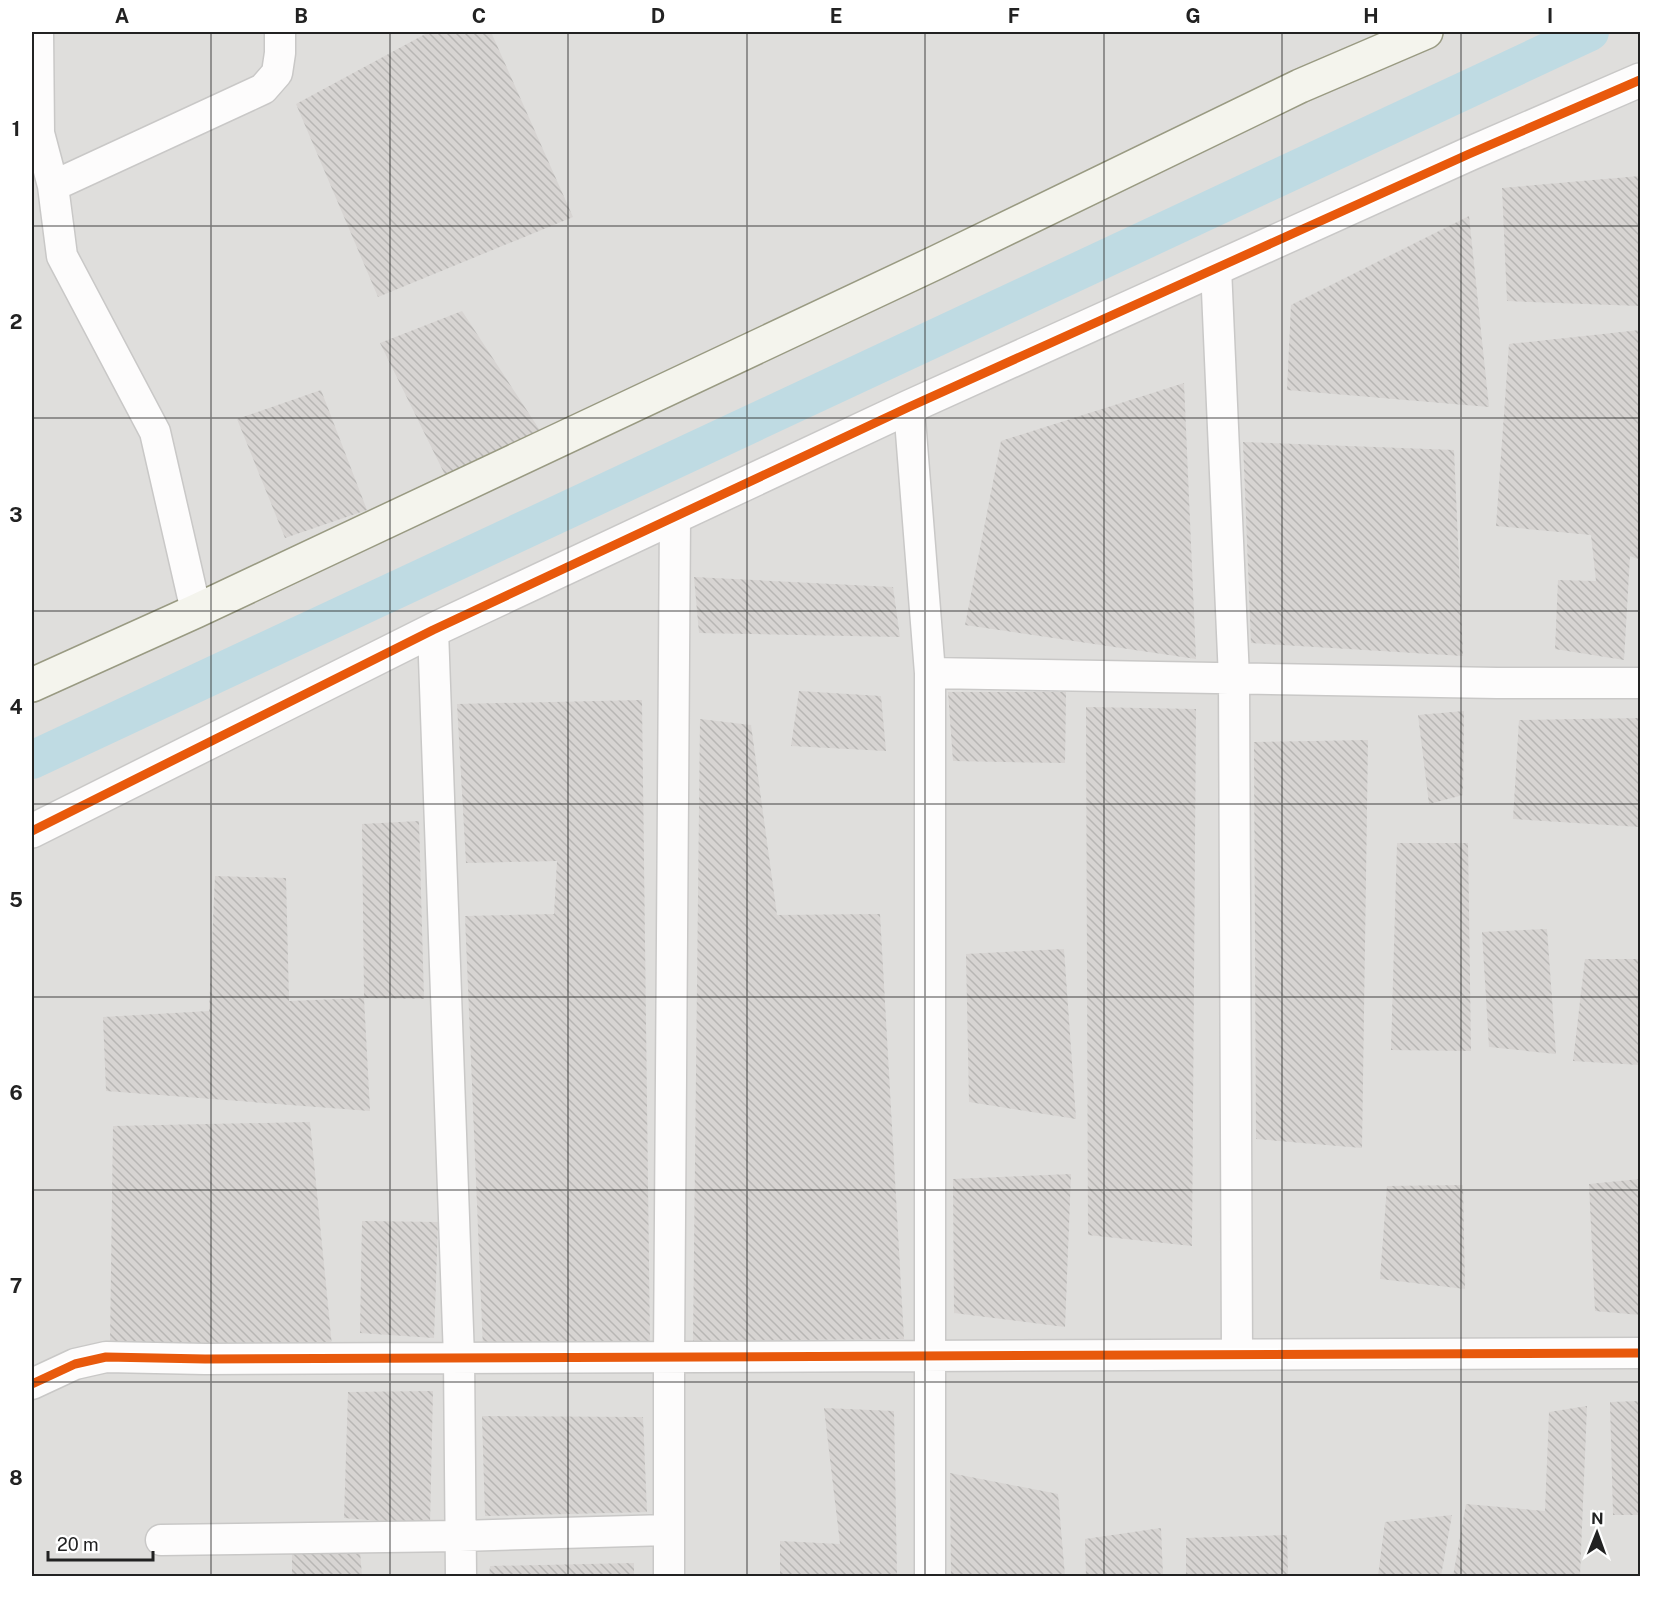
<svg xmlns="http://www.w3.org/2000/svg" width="1672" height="1608" font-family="'Public Sans',sans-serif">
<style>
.residential{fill:#dfdedc}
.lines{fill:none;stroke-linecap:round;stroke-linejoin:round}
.canal{stroke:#bfdbe3;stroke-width:38}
.building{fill:url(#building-back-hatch)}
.minor-casing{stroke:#c9c8c7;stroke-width:33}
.tertiary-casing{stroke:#c9c8c7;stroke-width:36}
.secondary-casing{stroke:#999a82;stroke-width:36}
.minor{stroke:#fdfcfc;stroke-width:30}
.tertiary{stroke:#fdfcfc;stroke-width:33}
.secondary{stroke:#f4f4ed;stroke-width:33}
.cycleway-casing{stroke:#fff;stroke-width:13}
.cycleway{stroke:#e8590c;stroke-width:9}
.grid{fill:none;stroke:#222;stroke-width:1.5;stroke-opacity:0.55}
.neatline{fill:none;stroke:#222;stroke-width:2}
.grid-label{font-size:20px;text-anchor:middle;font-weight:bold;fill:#222}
</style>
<defs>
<pattern id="building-back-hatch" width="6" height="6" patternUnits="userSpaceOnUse" patternTransform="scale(1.5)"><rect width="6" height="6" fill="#d7d4d2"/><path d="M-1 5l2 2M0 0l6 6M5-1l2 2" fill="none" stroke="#b8b6b4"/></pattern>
</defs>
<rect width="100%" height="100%" fill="#f0eeeb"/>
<path class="residential" d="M32,32h1608v1544h-1608z"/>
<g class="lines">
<path class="canal" d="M32,760l1558,-728"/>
</g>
<path class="building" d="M429,32h62l82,185 -195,80 -82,-193z
M1640,176v130l-133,-5 -5,-113z
M1469,216l20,191 -202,-17 4,-85z
M462,311l81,124 -95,46 -68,-138z
M1640,330v230l-10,-4 -6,104 -69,-11 3,-69 38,1 -5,-46 -95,-9 13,-182z
M1184,383l12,276 -231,-34 36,-184z
M321,390l46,120 -82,28 -48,-119z
M1243,442l211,8 9,206 -212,-13z
M694,577l199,10 7,50 -201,-4z
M799,691l82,5 5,55 -95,-5z
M948,692h118l-1,71 -112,-2z
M642,700l8,646 -167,3 -18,-433 89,-2 3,-53 -91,2 -9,-159z
M1086,707l110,2 -4,537 -104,-11z
M1464,711l-1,84 -34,9 -11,-89z
M1640,718v109l-127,-8 6,-99z
M700,719l51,6 26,190 103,-1 24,425 -211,2z
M1368,740l-6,408 -106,-9 -2,-397z
M419,821l5,178 -60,-1 -2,-174z
M1397,843h71l3,208 -80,-1z
M215,876l71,2 3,123 75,-3 6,113 -264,-20 -3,-74 106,-6z
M1547,929l9,125 -67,-7 -7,-115z
M1064,949l12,170 -107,-17 -3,-148z
M1585,959h55v106l-67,-4z
M310,1122l22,224h-222l3,-220z
M1071,1174l-6,153 -111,-14 -1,-134z
M1640,1179v136l-45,-4 -6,-127z
M1463,1185l2,104 -85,-10 7,-93z
M362,1221l76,1 -4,116 -74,-5z
M433,1391l-3,134 -86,-7 4,-126z
M1640,1401v114h-27l-3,-113z
M1587,1406l-7,170h-127l13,-72 79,7 4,-99z
M824,1408l70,3 3,165h-117v-35l60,3z
M482,1416l161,1 4,95 -162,4z
M950,1473l108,21 7,82h-114z
M1452,1515l-11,61h-63l7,-54z
M1161,1528l2,48h-77l-1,-37z
M1287,1535l1,41h-102v-38z
M360,1552l2,24h-70v-22z
M634,1563v13h-145l1,-10z"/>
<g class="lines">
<defs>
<path id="minor" d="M38,32l1,101 14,53 9,70 93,176 41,179
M53,186l210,-97 14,-16 3,-20v-21
M1216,268l18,410 3,676
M909,407l21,266v903
M433,630l26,728 2,218
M930,673l567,10h143
M32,1384l43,-20 31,-7 99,2 1435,-6
M161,1540l299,-4 208,-6
M669,1576v-219l6,-840"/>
<path id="tertiary" d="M32,831l401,-201 476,-223 560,-253 171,-74"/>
<path id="secondary" d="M32,685l164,-74 739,-348 365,-177 126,-54"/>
</defs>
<use href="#minor" class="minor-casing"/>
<use href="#tertiary" class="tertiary-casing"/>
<use href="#secondary" class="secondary-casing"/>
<use href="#minor" class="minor"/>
<use href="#tertiary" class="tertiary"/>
<use href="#secondary" class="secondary"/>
<defs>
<path id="cycleway" d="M32,831l401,-201 476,-223 560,-253 171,-74
M32,1384l43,-20 31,-7 99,2 1435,-6"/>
</defs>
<use href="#cycleway" class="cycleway-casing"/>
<use href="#cycleway" class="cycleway"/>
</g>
<path class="grid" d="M211,32v1544M390,32v1544M568,32v1544M747,32v1544M925,32v1544M1104,32v1544M1282,32v1544M1461,32v1544M32,226h1608M32,418h1608M32,611h1608M32,804h1608M32,997h1608M32,1190h1608M32,1382h1608"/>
<rect width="1672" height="1608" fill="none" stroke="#ffffff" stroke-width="66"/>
<g transform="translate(1597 1533) rotate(1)" stroke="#ffffff" stroke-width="4.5" paint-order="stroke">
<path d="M0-4.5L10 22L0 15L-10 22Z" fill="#222222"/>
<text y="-9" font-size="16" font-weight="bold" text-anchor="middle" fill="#222222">N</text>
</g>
<path d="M48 1551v9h105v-9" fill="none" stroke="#222222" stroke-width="3"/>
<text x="57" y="1551" font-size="18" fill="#222222" stroke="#ffffff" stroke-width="4.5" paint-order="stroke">20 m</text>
<rect x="33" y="33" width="1606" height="1542" class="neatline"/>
<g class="grid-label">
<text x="122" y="23">A</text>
<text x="301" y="23">B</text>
<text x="479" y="23">C</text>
<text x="658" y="23">D</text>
<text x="836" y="23">E</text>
<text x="1014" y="23">F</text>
<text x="1193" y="23">G</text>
<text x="1371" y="23">H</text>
<text x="1550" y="23">I</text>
<text x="16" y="136">1</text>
<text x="16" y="329">2</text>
<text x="16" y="522">3</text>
<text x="16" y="714">4</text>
<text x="16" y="907">5</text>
<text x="16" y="1100">6</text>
<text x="16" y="1293">7</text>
<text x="16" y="1485">8</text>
</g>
</svg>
